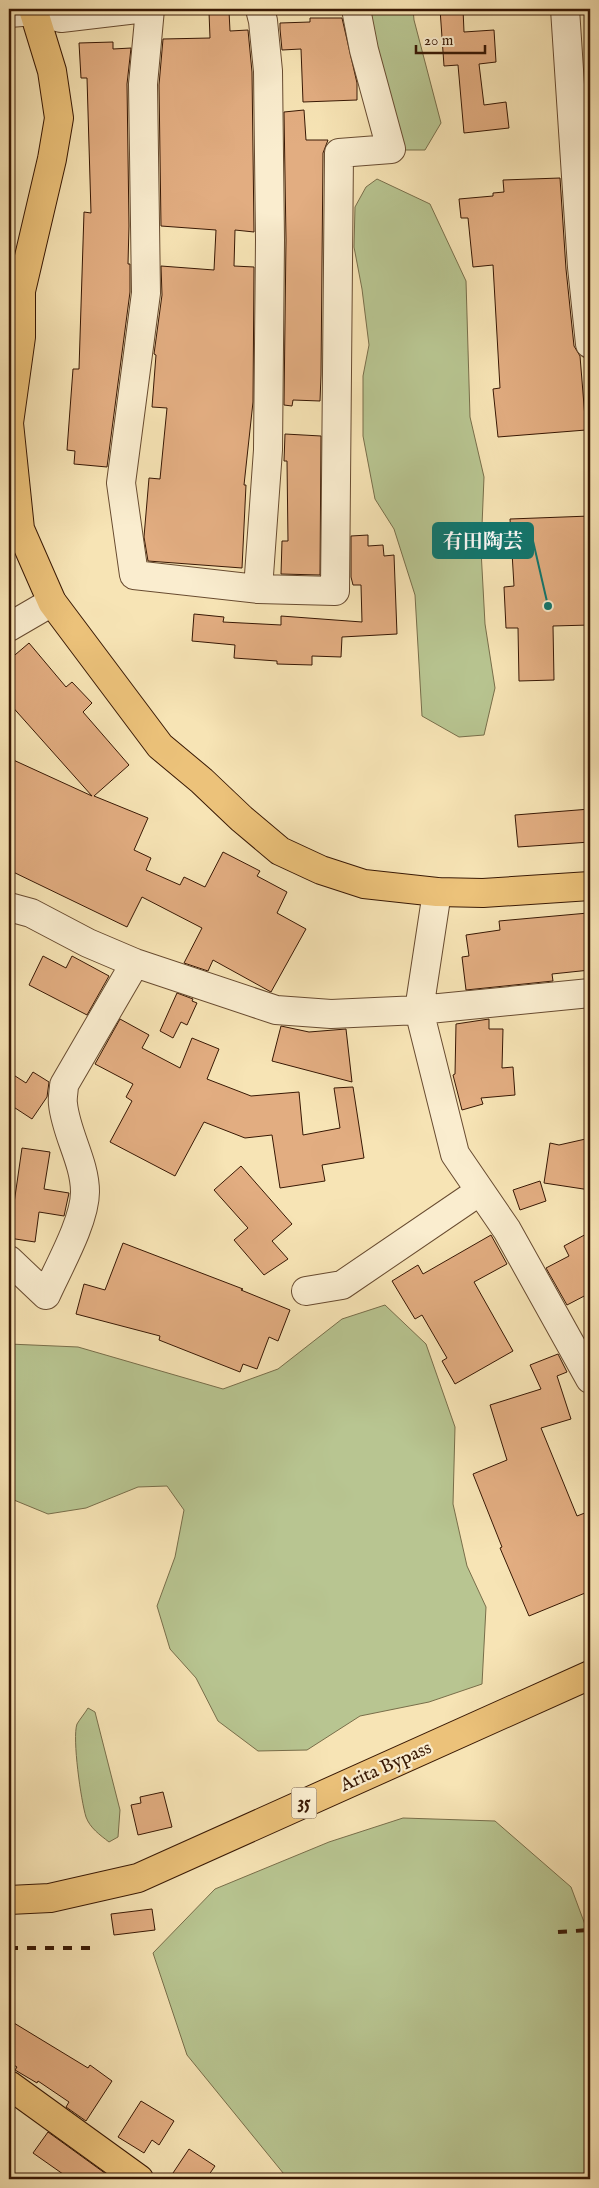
<svg xmlns="http://www.w3.org/2000/svg" width="599" height="2188" font-family="'IM FELL English','Noto Serif JP',serif">
<style>
.green{fill:#b8c591;stroke:#786e4a}
.building{fill:#e2ad81;stroke:#381804}
.lines{fill:none;stroke-linecap:round;stroke-linejoin:round}
.minor-casing{stroke:#684b30;stroke-width:30}
.major-casing{stroke:#381804;stroke-width:30}
.highway-casing{stroke:#381804;stroke-width:30}
.minor{stroke:#faedcf;stroke-width:28}
.major{stroke:#ecc27a;stroke-width:28}
.highway{stroke:#ecc27a;stroke-width:28}
.rail{stroke:#381804;stroke-width:4;stroke-dasharray:9 9;stroke-linecap:butt}
.labels{text-anchor:middle;dominant-baseline:central;stroke-width:4.5;stroke-linejoin:round;paint-order:stroke}
.shield{fill:#faedcf;stroke:#725841;stroke-width:1}
.shield-label{font-size:18px;font-weight:bold;fill:#381804}
.street-label{font-size:19px;fill:#381804;stroke:#faedcf}
.leader{fill:none;stroke:#0f766e;stroke-width:2}
.callout-dot{fill:#0f766e;stroke:#faedcf;stroke-width:2}
.callout{fill:#0f766e;stroke:#0f766e;stroke-width:2}
.callout-label{font-size:20px;text-anchor:middle;font-weight:bold;fill:#fff}
</style>
<rect width="100%" height="100%" fill="#f7e4b5"/>
<filter id="stains"><feTurbulence type="fractalNoise" baseFrequency=".004" numOctaves="4"/><feColorMatrix values="0 0 0 0 .2 0 0 0 0 .09 0 0 0 0 .02 0 0 0 .5 -.17"/></filter>
<radialGradient id="worn" r=".72"><stop offset=".6" stop-color="#630" stop-opacity="0"/><stop offset="1" stop-color="#630" stop-opacity=".3"/></radialGradient>
<path class="green" d="M362,9h51l1,11 27,103 -16,27h-24z
M377,179l53,25 36,77 4,136 14,60 -3,73 4,74 10,64 -11,47 -25,2 -37,-21 -7,-121 -21,-66 -19,-30 -12,-63v-60l6,-31 -7,-56 -8,-42 1,-40 11,-20z
M385,1305l41,39 29,83 -2,77 14,62 19,41 -4,77 -53,18 -69,14 -53,34 -49,1 -40,-30 -22,-43 -26,-29 -13,-43 18,-49 9,-47 -17,-24 -29,1 -52,21 -38,6 -39,-16v-154l69,3 145,42 55,-20 64,-50z
M88,1708l7,4 25,98 -2,27 -9,5c-9,-7 -19,-14 -23,-25 -5,-16 -14,-79 -9,-93 3,-5 8,-11 11,-16z
M403,1818l92,3 76,66 19,51v241h-302l-101,-124 -34,-102 62,-64 114,-47z"/>
<path class="building" d="M440,9h23l1,23 30,-2 2,32 -17,2 5,41 22,-3 3,26 -45,5 -6,-68 -14,1z
M229,11l1,20 18,-1 4,42 2,160 -19,-2 -1,36 20,1 -1,135 -9,83h2l-4,83 -94,-7 -4,-24 5,-59 11,1 7,-71 -15,-1 4,-52 -2,-1 8,-59 -1,-29 53,4 2,-40 -55,-4 -2,-141 4,-46 47,-1 -1,-26z
M310,18h32l15,65v17l-54,2 -2,-53 -19,1 -2,-21v-6l30,-1z
M113,42v7l18,-1 -4,36 2,142 -1,38h2v28l-23,175 -33,-3 1,-13 -8,-1 6,-81h6l5,-157 7,1 -4,-135h-6l-2,-35z
M304,110l2,30h22l-5,13 -2,222 -1,26 -27,-1 -1,6 -8,-1 2,-165 -2,-128z
M560,178l6,91 8,77 6,10 6,74 -88,7 -5,-48 7,-1 -7,-123 -20,2 -5,-49h-7l-2,-19 34,-3v-3l11,-1 -1,-12z
M285,434l36,2 -1,139 -39,-1 1,-33h6l-1,-80h-3z
M590,516v109l-37,1 1,54 -35,1 -1,-53h-12l-2,-41 10,-1 -4,-67z
M368,535v11l15,-1 1,11 10,-1 3,79 -55,3 -1,20 -29,-1v9l-35,-1v-3l-43,-3 1,-13 -43,-4 2,-27 30,3 -1,5 58,3v-9l81,6 -1,-37h-8l-2,-8v-41z
M29,643l37,44 6,-5 20,21 -9,9 46,53 -35,31 54,22 -14,32 17,8 -5,12 34,15 4,-8 21,10 18,-35 37,19 -3,5 30,16 -10,21 29,16 -35,63 -58,-32 -5,11 -24,-8 18,-35 -60,-31 -15,30 -118,-57v-112l83,38 -83,-93v-43z
M590,809v33l-72,5 -3,-32z
M588,913l2,57 -38,4 1,7 -87,9 -4,-33 7,-1 -3,-21 34,-5 -1,-9z
M43,956l23,12 6,-12 37,20 -22,39 -58,-30z
M177,993l16,6 -1,2 5,2 -10,22 -6,-3 -8,16 -13,-7z
M120,1019l29,16 -7,13 38,20 12,-30 27,11 -12,30 44,17 48,-4 4,43 37,-7 -6,-40 19,-1 11,71 -42,7 3,16 -45,7 -8,-53 -27,3 -41,-16 -29,54 -65,-34 22,-41 -6,-4 7,-13 -38,-20z
M489,1019v10h14l-1,39 11,-1 2,28 -34,3 2,6 -21,6 -9,-35 2,-1 1,-50z
M281,1026l28,6 37,-3 6,53 -80,-21z
M9,1072l17,11 7,-11 16,10 -2,15 -15,22 -23,-15z
M590,1138v52l-46,-7 6,-40 9,2z
M22,1148l28,4 -6,37 25,4 -5,23 -25,-4 -4,30 -26,-4z
M241,1166l51,58 -20,17 16,18 -24,16 -30,-35 14,-12 -34,-38z
M540,1181l6,20 -26,9 -7,-20z
M590,1232v61l-23,12 -21,-37 23,-12 -5,-10z
M491,1235l16,29 -33,18 39,69 -58,33 -13,-23 5,-3 -25,-43 -7,4 -23,-38 26,-16 5,9z
M123,1243l120,46 -2,1 49,20 -12,31 -9,-4 -12,32 -14,-5 -3,8 -81,-32 1,-4 -84,-22 8,-30 21,6z
M558,1354l9,18 -10,4 14,43 -30,9 36,88 13,-5v80l-61,25 -29,-68 2,-1 -29,-73 34,-14 -17,-55 51,-16 -11,-24z
M163,1792l9,35 -34,8 -7,-30 10,-2 -1,-6z
M152,1909l3,21 -41,5 -3,-21z
M9,2020l79,48 2,-3 22,16 -26,40 -20,-14 3,-5 -31,-21 -1,2 -22,-13 2,-3 -8,-5z
M141,2101l33,20 -15,24 -7,-5 -8,13 -26,-16z
M48,2132l65,47h-43l-37,-26z
M189,2149l26,17 -9,13h-37z"/>
<g class="lines">
<defs>
<path id="minor" d="M150,9l-7,75 3,209 -25,190 13,92 124,14 10,-139 2,-210 -2,-169 -5,-50 -3,-12
M565,9l17,258 8,77
M9,13l26,-2 26,7 76,-9
M258,589l77,2 4,-438 52,-4 -27,-99 -8,-41
M9,627l43,-25
M437,892l-18,118 36,144 52,76 83,149
M9,907l22,6 57,30 47,20 141,47 55,4 88,-4 171,-17
M9,1260l37,35c12,-27 39,-74 39,-103 0,-30 -19,-58 -22,-88 -1,-6 1,-13 1,-19l71,-122
M306,1291l36,-6 138,-94"/>
<path id="major" d="M33,9l19,62 7,47 -7,41 -31,132v46l-12,86 11,106 32,73 108,144 42,35 40,38 38,32 41,19 43,14 73,8 46,1 107,-7
M9,2085l130,94"/>
<path id="highway" d="M9,1900l41,-2 88,-20 452,-203"/>
</defs>
<use href="#minor" class="minor-casing"/>
<use href="#major" class="major-casing"/>
<use href="#highway" class="highway-casing"/>
<use href="#minor" class="minor"/>
<use href="#major" class="major"/>
<use href="#highway" class="highway"/>
<path class="rail" d="M558,1932l32,-2
M9,1948h82"/>
</g>
<g class="labels">
<rect class="shield" x="291.5" y="1787.5" width="25" height="31" rx="4"/>
<g class="shield-label">
<text x="304" y="1803">35</text>
</g>
<g class="street-label">
<text transform="translate(386 1767) rotate(-24)">Arita Bypass</text>
</g>
</g>
<path class="leader" d="M548 606L533 541"/>
<circle class="callout-dot" cx="548" cy="606" r="5"/>
<rect class="callout" x="433" y="523" width="100" height="35" rx="5"/>
<g class="callout-label">
<text x="483" y="548">有田陶芸</text>
</g>
<rect width="599" height="2188" fill="none" stroke="#f7e4b5" stroke-width="30"/>
<rect x="10" y="10" width="579" height="2168" fill="none" stroke="#381804" stroke-width="2.5"/>
<rect x="15" y="15" width="569" height="2158" fill="none" stroke="#381804"/>
<path d="M416 45v8h69v-8" fill="none" stroke="#381804" stroke-width="2.5"/>
<text x="424" y="45" font-size="15" fill="#381804" stroke="#faedcf" stroke-width="4" paint-order="stroke">20 m</text>
<rect width="100%" height="100%" filter="url(#stains)"/>
<rect width="100%" height="100%" fill="url(#worn)"/>
</svg>
